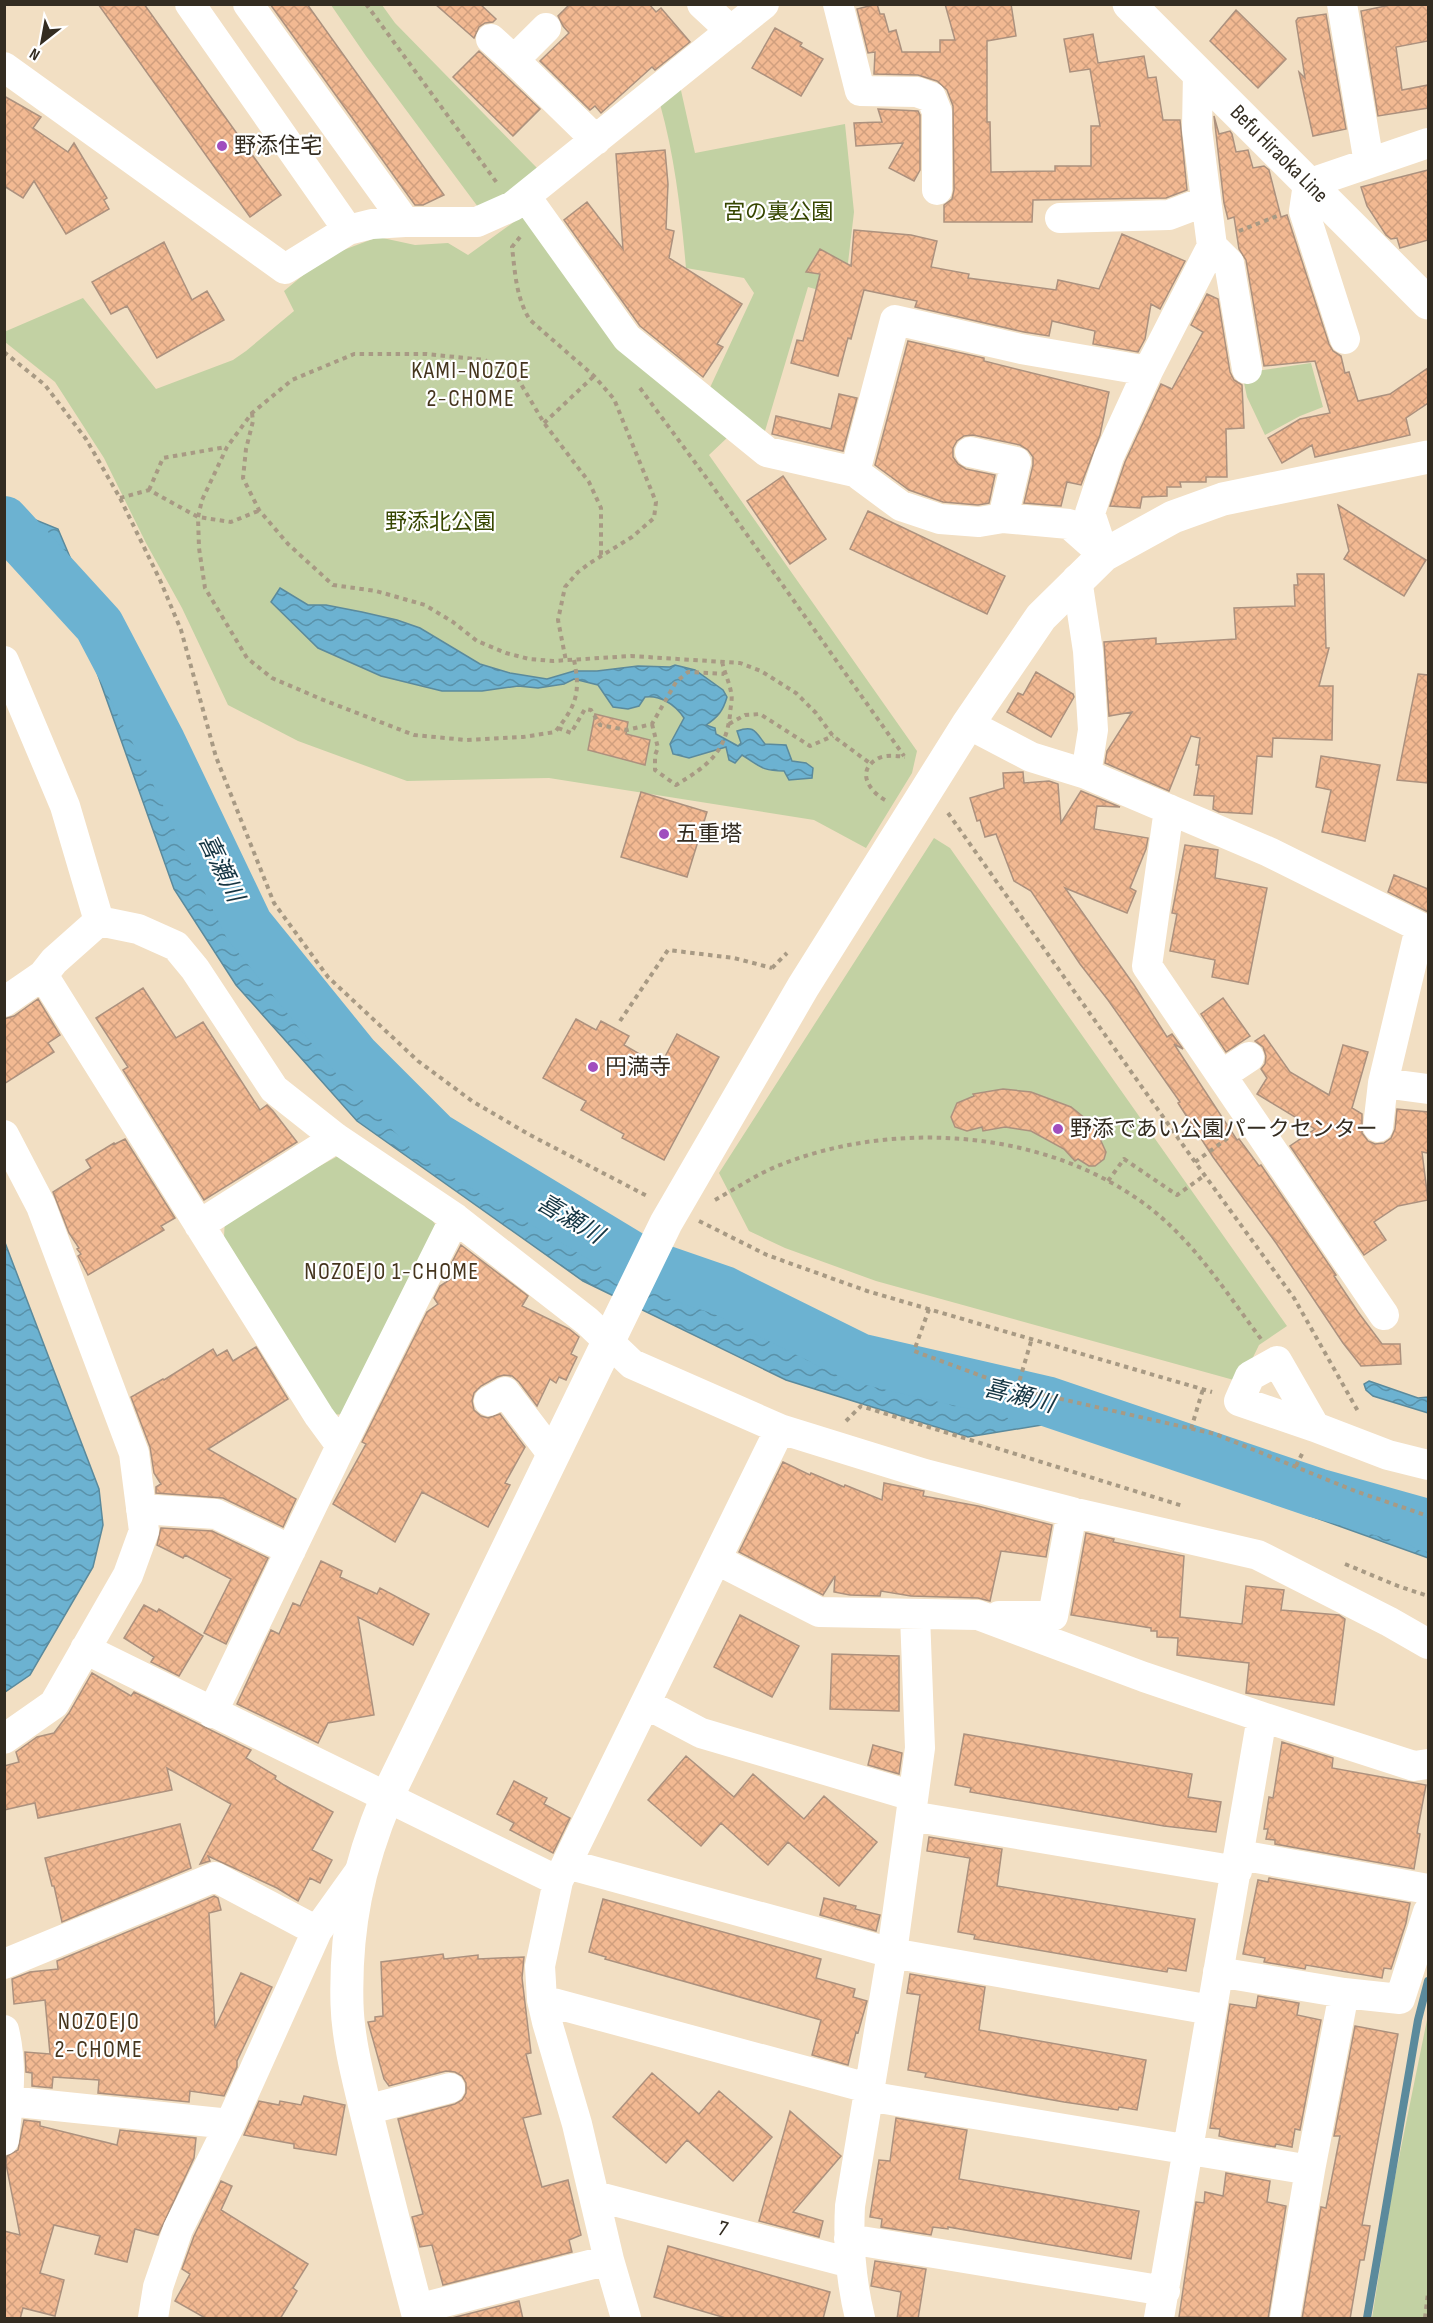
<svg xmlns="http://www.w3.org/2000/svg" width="1433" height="2323" font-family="'Sofia Sans Condensed','Noto Sans JP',sans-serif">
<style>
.green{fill:#c2d1a3}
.water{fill:url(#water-waves);stroke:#5b8a9c;stroke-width:1.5}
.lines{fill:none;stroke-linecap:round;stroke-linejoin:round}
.stream{stroke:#5b8a9c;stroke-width:8}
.river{stroke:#6cb2d1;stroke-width:50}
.building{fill:url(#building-cross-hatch);stroke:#ac917e;stroke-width:1.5}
.path{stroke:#a89a84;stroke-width:4;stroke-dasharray:4.5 4.5;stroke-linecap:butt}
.street{stroke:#fff;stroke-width:30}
.secondary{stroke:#fff;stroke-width:33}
.poi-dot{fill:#a04ebe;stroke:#fff;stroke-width:2}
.labels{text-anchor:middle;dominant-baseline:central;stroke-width:4.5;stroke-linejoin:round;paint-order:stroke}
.poi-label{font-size:22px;fill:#332c21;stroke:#fff;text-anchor:start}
.street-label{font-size:22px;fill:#332c21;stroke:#fff}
.park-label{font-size:22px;fill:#364600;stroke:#fff}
.neighbourhood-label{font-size:24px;letter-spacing:1.5px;fill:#45351e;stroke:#fff}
.water-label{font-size:24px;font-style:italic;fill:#153543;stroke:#fff}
</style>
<defs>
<pattern id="water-waves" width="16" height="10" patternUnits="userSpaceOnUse" patternTransform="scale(1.5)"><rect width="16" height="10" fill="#6cb2d1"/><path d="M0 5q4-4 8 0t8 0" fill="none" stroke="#5991a9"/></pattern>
<pattern id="building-cross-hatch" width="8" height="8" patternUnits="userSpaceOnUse" patternTransform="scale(1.5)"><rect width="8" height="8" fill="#f2b992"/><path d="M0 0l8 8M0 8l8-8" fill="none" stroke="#d09f7e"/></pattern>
</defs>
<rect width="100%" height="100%" fill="#f2dfc3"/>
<path class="green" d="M331,5h51l13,18 142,145 -44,37 -12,6 -115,-155z
M680,86l15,67 150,-29 9,88 -10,85 -36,-10 -46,154 -55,-47 47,-101 -10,-15 -58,-10c-5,-56 -11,-110 -26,-164z
M529,211l200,225 -20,19 208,296 -5,22 -46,75 -52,-28 -265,-42 -142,3 -109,-40 -70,-36 -46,-97 -36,-65 -42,-85 -49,-76 -50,-40 -1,-10 79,-34 73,91 77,-29 13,-9 48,-40 -10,-20 41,-34 53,-20 37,8 33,-2 20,12z
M1311,363l12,44 -23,9 -35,19 -18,-38 -5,-24z
M934,838l16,10 337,478 -28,19 -18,37 -365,-101 -91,-33 -36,-17 -30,-58z
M338,1156l89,57 10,14 -93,187 -14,1 -106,-178 1,-19z
M1428,2015v303h-56l20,-126z"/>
<path class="water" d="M4,507l54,22 41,96 110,217 39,83 107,132 80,80 208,126 81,28 135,67 187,43 271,92 107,30 4,2v33l-237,-85 -35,-21 -84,-32 -104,17 -182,-57 -203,-99 -226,-160 -121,-136 -62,-96 -122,-343 -47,-21z
M280,588l28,17h18l36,7 35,8 23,8 60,36 30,9 37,6 27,-8h23l41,-5 32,1 5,-2 20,5 28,20 4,7c-4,14 -9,20 -21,28l9,3 1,6 22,12 3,-3 -4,-12c17,-6 18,0 28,13l21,1 6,16 14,2 7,5 -1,10 -23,2 -5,-9c-23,0 -24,-5 -42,-16l-7,8 -6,-3 -3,-13 -37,11 -16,-4 -3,-10 14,-26c-9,-14 -24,-23 -39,-21l-6,9 -11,3 -15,-2 -15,-22 -24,-6 -10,5 -26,4 -20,-2 -36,5h-40l-61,-15 -63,-28 -47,-46z
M4,1240l95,249 4,36 -10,42 -63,108 -25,17z
M1369,1381l49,17 10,-1v16l-55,-17 -7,-6 -2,-6z"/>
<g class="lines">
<path class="stream" d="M1367,2318l51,-298 10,-39"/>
<path class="river" d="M4,521l95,104 62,118 87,182 107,132 80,80 208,126 81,28 135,67 187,43 271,92 107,30 4,4"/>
</g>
<path class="building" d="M98,4h46l137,191 -31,22z
M270,4h37l137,191 -21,10h-8z
M435,4h45l16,15 -3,3 -8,1 -6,4 -5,11z
M570,4h79l7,8 5,-4 29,34 -35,28 -3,-3 -51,46 -6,-7 -5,4 -50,-49 29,-28 -6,-7 -5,-10z
M877,4l3,10h4l5,18 7,-2 6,22h38v-12h15l-10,-36h66l5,32 -29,5v81h3l1,50 64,-1v-5h36v-40h9l-10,-57 -20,3 -6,-33 29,-5 5,29 46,-7 4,22 8,-1 7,43h17l7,70 -21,8 -133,2 -1,22h-88v-17l8,-6 2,-9 -1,-84 -6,-16 -10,-9 -19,-6 -44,-1 1,-22 -7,1 -11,-44z
M1395,4h33v37l-32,6 6,43 26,-5v23l-50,8 -17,-105z
M1236,10l50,49 -28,29 -48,-47z
M1326,14l20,115 -33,7 -14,-64 6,6 -9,-57 2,-3z
M775,28l27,15 -2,3 23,13 -22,37 -49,-28z
M479,51l61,58 -27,27 -60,-59z
M4,96l37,21 -8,11 35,24 6,-9 33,55 -3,2 5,9 -43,25 -32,-53 -11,17 -19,-12z
M878,109l40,2 2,4v55l-6,11 -25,-13 14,-25 -47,3 -2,-23 28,-1z
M1214,116l5,18 11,-3 2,3 4,18 12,-2 5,18 11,-2 5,4 12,47 6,-2 42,129 4,7 8,5 4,17 4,-1 9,29 32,-7 38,-26v35l-22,15 4,17 -95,22 -3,-12 -30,18 -14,-25 32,-19 30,-6 -15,-52 -51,5 -18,-106 -7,-11 -5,-32 -6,2 -4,-16z
M665,150l3,34 -2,45 8,2 -5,27 73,46 -25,40 6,3 -20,30 -63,-51 -76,-106 23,-18 36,47 -7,-95z
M1428,170v70l-28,8 -3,-10 -6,1 -5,-4 -19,-29 -6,-19z
M854,230l57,5 26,6 -6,26 38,7 -1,4 88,12 2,-10 41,9 23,-55 63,27 -25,48 -9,-5 -6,35 -7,13 -45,-8 2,-13 -43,-10 -3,15 -25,-4 -109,-25 2,-6 -53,-11 -13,49 -3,-1 -10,38 -47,-13 6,-23 6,1 17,-67 -14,-2 14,-23 31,17z
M164,242l28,58 15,-9 17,29 -67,38 -30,-52 -16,8 -19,-32z
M1207,294l11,5 12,73 4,8 8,5 2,43 -18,1 1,48h-21v5h-26l1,5h-14v9l-25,1 -2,11 -30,-2 15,-44 36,-78 11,5 31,-57 -12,-7z
M908,341l76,17v3l125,31 -9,43 -19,50 -14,-3 -6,24 -37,-3 9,-38v-8l-5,-7 -8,-5 -47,-10 -9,1 -7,5 -4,7v9l5,7 8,5 29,6 -6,28 -11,2 -35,-3 -34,-12 -34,-25z
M839,394l18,4 -14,53 -71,-17 4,-18 55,13z
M783,476l43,63 -36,25 -43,-63z
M1338,505l88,55 -22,36 -60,-37 5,-8z
M868,511l137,65 -18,38 -137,-65z
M1297,574h27l2,74h3l-10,38h14l-1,54 -59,-2 -1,19 -15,-1 -5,58 -33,-2 -6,-3 1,-13 -20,-1 5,-30h-3l4,-27 -9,-2 -22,55 -64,-28 2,-12 25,-39 -23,4 -5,-74 52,-4v6l80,-5 -2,-31 61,-2 -1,-21h4z
M1036,672l37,22 1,3 -23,40 -44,-25 11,-19 5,2z
M1418,674l10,1v108l-31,-3z
M595,714l33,8 -2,12 24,6 -5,25 -57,-15z
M1321,756l59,9 -15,76 -43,-9 9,-42 -15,-3z
M1023,772l1,11 25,-2 9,3 3,39 20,-32 39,16 -23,-1 -3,23 54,9 -2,11 -16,39 6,3 -9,22 -62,-25 69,97 33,52 5,-3 11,15 -9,-5 63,96 2,-1 20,27 2,-1 75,110 -2,1 24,36 24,32h18l1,20 -40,2 -18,-23 -67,-100 -63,-86 -35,-54 2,-1 -72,-102 -28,-36 -49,-73 -17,-10 -18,-47 -11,3 -5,-17 -3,1 -7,-23 34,-10 -1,-15z
M641,792l66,20 -20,65 -66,-20z
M1185,845l33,5 -3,28 52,10 -19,96 -36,-7 3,-17 -45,-9 7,-37 -5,-1z
M1394,875l34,14v23l-40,-20z
M143,988l33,50 27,-16 57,88 7,-5 6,6 24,31 -93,58 -81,-130 5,-3 -32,-49z
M1223,998l27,38 -24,16 -25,-38z
M38,999l22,36 -12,8 6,9 -50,32v-65l10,-3z
M576,1019l20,11 5,-9 28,15 -5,9 36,21 17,-32 42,23 -55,103 -42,-22 2,-4 -43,-24 5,-9 -43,-23z
M1264,1035l26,37 39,23 14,-50 25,7 -16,56 10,6v19l6,8 7,3 9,-1 7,-5 4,-9 2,-20 31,3v41l-6,-1 6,48 -30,6 -24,16 12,18 -22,15 -74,-109 25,-17 -58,-35 10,-16 -6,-9 4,-5 1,-8 -3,-9 -8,-6z
M1003,1089l28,3 40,15 20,16 12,15 -2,3 5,11 -2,7 -9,7h-6l-11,-7 -3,2 -11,-12 -33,-18 -26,-4 -22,4 -1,-4 -15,4 -12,-4 -4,-10 6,-14 17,-7 -1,-2z
M125,1139l50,79 -14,8 3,4 -76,45 -10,-19 3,-2 -4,-5 2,-1 -10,-15 -16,-41 38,-24 -5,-8 28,-17 1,1z
M461,1245l67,51 -6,10 47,23 10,8 -8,17 6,3 -11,23 -7,-3 -3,6 -6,-4 -13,27 -18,-24 -7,-6 -8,-1 -7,2 -16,9 -7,7 -2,8 2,9 7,6 7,2 12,-4 25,33 -20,36 5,2 -22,42 -66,-35 -27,50 -62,-38 33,-60 -4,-2 65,-130 11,-8 -4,-6 6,-12 23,-15 -12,-7z
M256,1347l32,52 -80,50 88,50 -13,28 -60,-29 -67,-5v-6l5,-3 -7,-11 -4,-26 -19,-50 32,-18 1,1 49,-31 4,7 10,-6 6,11z
M783,1462l27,13 1,-2 33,14 1,-2 37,15 2,-17 40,8 -1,5 55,10 74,19 -6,32 -45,-6 -11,50 -12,-3 -67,-2 -30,-5 -1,5 -30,-1 -16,-3 1,-16 -12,19 -84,-43z
M161,1528l51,3 56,27 -42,86 -22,-11 27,-54 -46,-24 -2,3 -26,-13z
M1086,1533l28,6 -1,3 71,14 -4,61 62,7 4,-38 38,4 -3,20 58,5 6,4 -11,86 -88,-12 3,-30 -72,-8 1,-17 -21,-1v-6h-6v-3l-80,-13z
M321,1561l21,10 -2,6 37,17 3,-6 49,26 -16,31 -55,-28 16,98 -46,8 -10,20 -81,-39 34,-74 8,4 14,-31 7,3z
M144,1605l13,7 2,-3 44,27 -24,40 -28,-14 3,-5 -30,-19z
M740,1615l59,31 -27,51 -58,-30z
M832,1654l67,2v55l-69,-2z
M92,1673l39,23 3,-4 117,58 -5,8 30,18 -1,3 9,6 49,27 -21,38 20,10 -12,23 -10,-5 -12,23 -21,-13 -69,-32 2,5 -10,3 31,-60 -64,-36 5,22 -134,28 -3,-15 -31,7v-44l15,-4 -3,-10 21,-15 17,-4 15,-20z
M964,1734l228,40 -4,23 33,5 -5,30 -52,-6 -194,-34 1,-4 -16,-3z
M1282,1742l51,16 -1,10 94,17 -9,48 3,1 -6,35 -139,-25v-4l-9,-1 2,-10h-4l5,-32 4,1z
M873,1745l29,8 -3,21 -31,-9z
M686,1756l48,41 19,-23 51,45 20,-23 53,46 -38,44 -51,-44 -20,23 -47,-42 -20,23 -53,-46z
M514,1781l33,17 -3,6 26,14 -17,35 -43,-23 4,-7 -17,-9z
M180,1824l11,44 -129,54 -8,-36h-2l-7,-28z
M929,1837l73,12 -5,37 198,33 -9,52 -18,-3 -1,4 -54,-9 -139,-24 1,-4 -17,-3 12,-74 -43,-7z
M1269,1878l141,25 -4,20 -15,46 -7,-1 -2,10 -76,-13 -1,4 -41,-7 1,-4 -22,-4 15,-74 10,2z
M214,1896l4,2 3,12 -12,3 6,115 26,-55 31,14 -35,74v6l-13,29 -34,-5 -1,11 -91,-9 1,-13 -46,-3 -1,11 -20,-2v-13l-6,-1 -1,-20 25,2 -5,-54 -31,4 -2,-25 18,-7 28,-3 -1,-8z
M824,1898l32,8 -1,3 25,6 -4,16 -56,-16z
M603,1899l218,60 -5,19 39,11 -2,8 14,4 -9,32 -2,-1 -8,33 -36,-10 9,-35 -216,-61 1,-2 -17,-5z
M443,1954l1,5 34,-4v4l46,-2 -2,21 9,75 -5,1 15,60 -18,4 19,69 26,-7 13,55 -12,5 3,12 -129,33 -11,-40 -12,2 -8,-30 11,-3 -25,-95 57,-15 7,-4 4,-7v-10l-4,-7 -7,-4 -9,-1 -57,15 -5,-7 -16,-57 7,-1v-4l8,-1 -2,-54z
M910,1974l75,13 -6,43 167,30 -9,50 -18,-3 -1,3 -54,-8 -139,-25 1,-4 -18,-3 12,-75 -13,-2z
M1258,1996l41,7 -2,12 24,5 -21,110 -5,-1 -3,18 -16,-3 -1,3 -44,-8 -12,-3 1,-7 -10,-1 20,-124 26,4z
M1355,2026l43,8 -36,191 8,1 -6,34h-4l-10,59h-48l19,-112 5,1 14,-72h-6z
M652,2073l47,41 20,-23 53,46 -39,44 -46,-41 -21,23 -53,-46z
M304,2096l41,9 -9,50 -42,-7v-4l-50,-9 15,-34 20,4 1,-4 21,4z
M790,2111l51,45 -48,56 30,9 -4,16 -60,-16z
M896,2118l71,12 -8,49 180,32 -8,48 -183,-32v2l-15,-2 -2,8 -50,-8 1,-8 -12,-2 9,-57 11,1z
M24,2120l16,2v4l77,19 3,-15 76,8 -2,20 -36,77 -23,-6 -8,33 -32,-8 5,-18 -46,-11 -14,48 24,7 -9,36 -32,-8 -3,11h-16v-88l16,4 -14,-71 1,-8 11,-6z
M1226,2173l44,8 -3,21 19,4 -18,113 -89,-2 17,-115 8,1 1,-11 18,4z
M221,2181l11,5 -11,24 87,54 -15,24 4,3 -17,28h-73l-32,-18 15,-27 -8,-5 12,-33z
M668,2246l162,46 -7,27h-94l-75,-22z
M875,2261l51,8 -8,50h-21l4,-27 -30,-6z
M519,2301l4,18 -71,-1z"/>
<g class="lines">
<path class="path" d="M366,4l131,179
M1239,231l38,-15
M520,237l-8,10c3,25 4,51 18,73l64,56 20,23 42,103 -2,16 -22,19 -42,26 -12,9 -13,15 -7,33 8,41
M4,352l41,33 41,54 34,59 40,82 21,50 35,127 58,146 54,74 90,84 54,40 58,34 119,62
M640,388l71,96 193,272
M252,413l1,8 -7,28 -3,29 16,32 29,34 45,41 43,6 49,14 28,17 24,19 29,12 23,6 24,2 78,-5 109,7 21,8 35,22 20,20 17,23 38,28
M544,423l50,-47
M149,490l14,-32 63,-11
M120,498l29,-8 49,27 33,5 27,-11
M574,660c7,33 2,46 -19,72l-32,5 -57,3 -52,-5 -93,-36 -49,-21 -25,-20 -42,-70 -6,-40 -1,-31 4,-17 25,-53 25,-34 40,-33 62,-26h72l59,6 33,19 26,44 45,59 12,26v48
M652,724l6,24 -3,7v15l21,15c31,-19 49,-31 54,-70 0,-7 3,-16 1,-23 -2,-11 -7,-20 -9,-31
M729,724l16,-9 15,-1 50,32 23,-10
M558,728l13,5 14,-24 6,1 9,15 27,5 25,-6 24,-42 12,-10 36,2
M885,800c-16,-9 -29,-29 -8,-41 8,-5 21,-3 28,-2
M948,813l247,349 99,136 65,115
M772,968l15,-15
M620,1021l48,-71 66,8 38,10
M1195,1162l33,-24
M1108,1181l16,-22 53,36 28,-20
M715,1200c20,-11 39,-24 60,-33 113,-47 262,-39 364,33 51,35 86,91 122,139
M699,1221l68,34 100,36 345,101
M929,1309l-15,42 103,38 198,45 140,57 73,25
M1017,1389l15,-51
M846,1421l15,-15 322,100
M1191,1429l12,-40
M1296,1466l7,-14
M1345,1564l53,22 30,10
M1425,2318l3,-25"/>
<path class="street" d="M190,4l158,226
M248,4l157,218
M702,4l29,27
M838,4l22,87 57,1 14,5 6,15v78
M1342,4l27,159
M546,28l-32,32 82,80
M491,39l23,21
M4,67l281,202 63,-39 24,-6 33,-2h72l36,-16 251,-202
M526,197l101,141 140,114 88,20 46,34 39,13 39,3 24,-4 66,6 35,31
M1060,218l109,-3 37,-14
M1212,246l17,17 18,106
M1345,339l-41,-128 4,-27 120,-41
M970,452l46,10 -13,56
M855,472l40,-152 126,29 127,22
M1104,555l-14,-42 19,-57 39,-85 64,-125 -15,-117 1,-56
M4,661l61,145 34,115
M968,724l63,33 55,17 7,-44 -5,-79 -11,-72
M1086,774l183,78 159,79
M1169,809l-22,157 237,349
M99,921l39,8 38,17 19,23 79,120 62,49 119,80 132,103 45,43 148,65 145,45 147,38 186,43 130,66 40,23
M43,975l276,441 22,30 114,-228
M4,1002l39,-27 11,-14 45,-40
M1222,1075l27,-18
M1383,1083l45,6
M1378,1127l5,-44 37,-155
M4,1135l37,71 93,247 10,78 -16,44 -74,129 -50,35
M199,1225l137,-87
M489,1401l16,-9 48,63
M1315,1427l-38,-66 -27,15 -11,25 76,26 73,28 40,10
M141,1509l75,5 75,36
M717,1560l102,52 159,3 166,62 118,40 -103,601
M999,1616h54l19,-104
M85,1649l473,232
M646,1704l55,29 212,63
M212,1713l129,-267
M1262,1717l152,49 14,-2
M911,1816l326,55
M1240,1855l188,34
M567,1864l325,89 319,57
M4,1964l211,-87 102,54
M1218,1972l126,21 56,6 28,-87
M542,2000l326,88
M4,2030c9,37 4,73 0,110
M867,2096l443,74
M8,2101l222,23
M366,2110l84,-22
M595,2196l256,67
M849,2239l316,52
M417,2309l192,-49
M153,2318l5,-31 20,-58 52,-105 87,-193 43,-60
M626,2318l-17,-58 -32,-136 -30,-102 -5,-22 -2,-34 18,-85 222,-452
M860,2318c-9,-37 -12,-74 -10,-112l42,-253 28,-205 -5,-133
M1285,2318l25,-148 34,-177"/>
<path class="secondary" d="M1129,4l299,299
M419,2318c-18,-68 -36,-137 -53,-207 -8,-34 -18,-71 -19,-107 -2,-76 11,-138 40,-207l279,-574 137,-236 165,-263 73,-107 63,-62 69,-38 50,-18 205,-42"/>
</g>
<g class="poi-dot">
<circle cx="222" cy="146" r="6"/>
<circle cx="664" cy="834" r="6"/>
<circle cx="593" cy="1067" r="6"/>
<circle cx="1058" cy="1129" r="6"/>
</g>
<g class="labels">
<g class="poi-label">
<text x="234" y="146">野添住宅</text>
<text x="676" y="834">五重塔</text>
<text x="605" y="1067">円満寺</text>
<text x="1070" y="1129">野添であい公園パークセンター</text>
</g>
<g class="street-label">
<text transform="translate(1279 154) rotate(45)">Befu Hiraoka Line</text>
<text transform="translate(723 2229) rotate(15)">7</text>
</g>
<g class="park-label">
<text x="778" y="212">宮の裏公園</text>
<text x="440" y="522">野添北公園</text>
</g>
<g class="neighbourhood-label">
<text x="471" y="370">KAMI-NOZOE<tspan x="471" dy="28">2-CHOME</tspan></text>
<text x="392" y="1271">NOZOEJO 1-CHOME</text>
<text x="99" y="2021">NOZOEJO<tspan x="99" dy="28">2-CHOME</tspan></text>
</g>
<g class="water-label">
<text transform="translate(221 868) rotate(64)">喜瀬川</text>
<text transform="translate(570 1219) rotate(31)">喜瀬川</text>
<text transform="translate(1019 1396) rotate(14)">喜瀬川</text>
</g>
</g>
<rect width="1433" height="2323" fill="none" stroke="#332c21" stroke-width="12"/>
<g transform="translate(42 42) rotate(211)" stroke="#ffffff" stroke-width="4.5" paint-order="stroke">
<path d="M0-4.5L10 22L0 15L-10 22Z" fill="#332c21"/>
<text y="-9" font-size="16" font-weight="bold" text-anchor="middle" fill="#332c21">N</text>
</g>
</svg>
